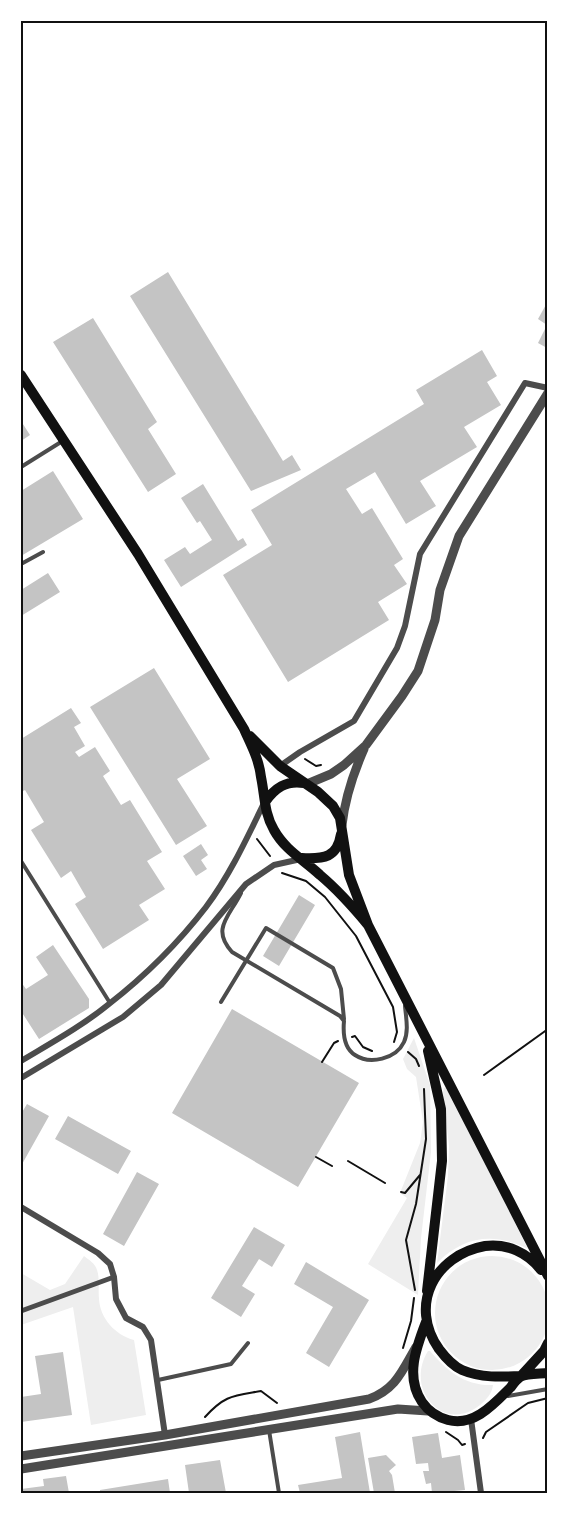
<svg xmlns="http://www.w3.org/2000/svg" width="569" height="1514" font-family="'Alegreya Sans',sans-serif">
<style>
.green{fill:#eee}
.building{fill:#c4c4c4}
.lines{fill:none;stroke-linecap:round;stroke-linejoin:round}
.path{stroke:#111;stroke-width:2}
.service{stroke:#4c4c4c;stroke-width:4}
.pedestrian{stroke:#4c4c4c;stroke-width:5}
.minor{stroke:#4c4c4c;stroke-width:6}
.tertiary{stroke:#4c4c4c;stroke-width:9}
.secondary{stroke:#111;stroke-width:10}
.neatline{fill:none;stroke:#111;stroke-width:2}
</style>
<rect width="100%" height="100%" fill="#fff"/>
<path class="green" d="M414,1038l16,47 1,67 -10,86 -3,57 -50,-31 39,-66 -7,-5 20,-50 3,-21 -7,-45 -9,-8 -4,-10z
M447,1087l2,3 79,159c-34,-17 -64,-13 -91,14l11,-87 1,-30 -6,-54 1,-4z
M435 1313a57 57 0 1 1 114 0a57 57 0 1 1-114 0Z
M84,1256c5,4 11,7 13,14 3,8 1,20 2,29 1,19 16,36 35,41l12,75 -55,10 -18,-118 -52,18v-52l29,17 15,-6z
M428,1351h2c17,20 35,35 63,34 -1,9 -7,15 -13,20 -36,29 -76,-15 -52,-54z"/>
<path class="building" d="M168,272l115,189 9,-6 9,15 -50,21 -121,-195z
M548,301v45l-1,2 -9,-5 9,-18 -9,-6z
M93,318l64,104 -9,7 28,45 -28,18 -95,-150z
M482,350l15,26 -10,6 14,23 -37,22 13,20 -57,34 16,25 -30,18 -31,-52 -29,17 16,25 10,-6 31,51 -9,6 13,19 -29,18 11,18 -101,62 -65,-107 49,-30 -21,-35 173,-106 -8,-14z
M21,421l9,14 -9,6z
M53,471l30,48 -62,37v-65z
M203,484l35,57 5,-3 4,7 -66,42 -17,-27 21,-13 5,7 22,-14 -12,-19 -3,2 -16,-25z
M48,573l12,19 -39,24v-26z
M154,668l56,91 -33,20 30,47 -31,19 -86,-138z
M71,708l10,15 -7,4 11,19 -10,6 4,5 16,-10 15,24 -7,5 18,29 9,-5 32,52 -15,9 18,28 -26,16 10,15 -46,29 -28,-45 11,-7 -15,-26 -10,7 -30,-48 13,-8 -19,-32 -4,2v-53z
M201,844l7,11 -7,5 6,9 -11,7 -13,-20z
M299,895l16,10 -36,61 -16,-10z
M53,945l36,54v9l-50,31 -18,-28v-29l5,7 22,-14 -12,-18z
M232,1009l127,74 -61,104 -126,-74z
M27,1104l22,12 -28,50v-52z
M68,1116l63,35 -13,23 -63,-35z
M137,1172l22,12 -35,62 -21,-12z
M254,1227l31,18 -13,22 -13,-8 -17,27 13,8 -14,23 -30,-19z
M306,1262l63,38 -40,67 -23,-14 27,-46 -39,-23z
M63,1352l9,63 -51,7v-25l20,-3 -6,-38z
M360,1432l10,61h-70l-2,-8 44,-7 -7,-41z
M438,1433l4,25 18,-3 5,35 -33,3 -1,-10 -5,1 -3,-13h6l-1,-8 -12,1 -4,-27z
M386,1455l10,10 -7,6 3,4 3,18h-21l-6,-35z
M220,1460l6,33h-37l-4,-28z
M66,1476l3,17h-48v-4l23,-3 -1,-7z
M168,1479l2,14h-70v-3z"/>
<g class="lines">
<path class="path" d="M305,759l11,7 5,-1
M257,839l13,17
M282,873l24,8 19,16 31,39 37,71 4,25 -3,10
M352,1037l3,-1 8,11 9,4
M408,1052l8,7 3,7
M322,1062l12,-19 4,-2
M484,1075l64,-46
M316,1157l16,9
M348,1161l37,22
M401,1192l4,1 15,-18
M415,1290l-9,-50 10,-36 10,-65 -2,-50
M403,1348l8,-27 3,-23
M205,1417c20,-22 28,-21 56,-26l16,12
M446,1432l12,8 4,5 3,-1
M483,1438l3,-6 42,-29 20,-5"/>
<path class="service" d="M21,467l40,-25
M21,564l22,-12
M21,861l89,142
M241,893c-12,24 -30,36 -9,59l108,64 4,5c-1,11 0,27 11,34 15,10 41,4 49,-13 5,-11 2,-24 1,-36
M221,1002l45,-74 67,40 8,21 3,30
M158,1380l73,-16 17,-21
M508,1396l40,-7
M269,1430l10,63"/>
<path class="pedestrian" d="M21,1311l93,-34"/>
<path class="minor" d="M280,766l20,-14 54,-31 43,-73 8,-22 15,-72 105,-171 23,5
M21,1061c30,-18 61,-35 88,-57 36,-28 70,-62 97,-97 24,-32 41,-69 58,-104
M21,1078l102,-61 38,-32 85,-101 28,-19 27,-6
M21,1207l77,46 12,11 4,13 2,22 10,19 17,9 8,13 14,95
M471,1419l10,74"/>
<path class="tertiary" d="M307,784l24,-10 13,-9 22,-20 36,-49 16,-25 17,-51 5,-30 19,-54 89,-143
M342,825c3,-27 11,-51 22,-76
M21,1456l144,-21 204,-36c27,-10 33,-28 47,-52
M21,1469l377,-60 30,2"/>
<path class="secondary" d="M21,375l117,179 106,175c7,16 15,30 17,48 4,19 3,36 13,53 11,20 30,30 46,45 18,15 33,32 48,50
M250,736l30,30 38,26 15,14 7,12 9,57 19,50 180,351
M265,802c10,-14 21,-22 39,-19
M302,858c22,1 35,0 39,-24
M541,1270c-13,-17 -34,-27 -56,-24 -50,9 -77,59 -46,103 6,8 14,17 23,21 19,8 39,7 59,6l23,-25 4,-8
M427,1291l15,-130 -1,-52 -13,-58
M426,1322c-10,26 -21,55 -4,80 7,10 15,15 26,18 26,7 46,-16 63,-33 2,-3 6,-8 9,-10 7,-4 20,-3 28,-4"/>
</g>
<rect width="569" height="1514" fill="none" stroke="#ffffff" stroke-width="45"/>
<rect x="22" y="22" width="524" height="1470" class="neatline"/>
</svg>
